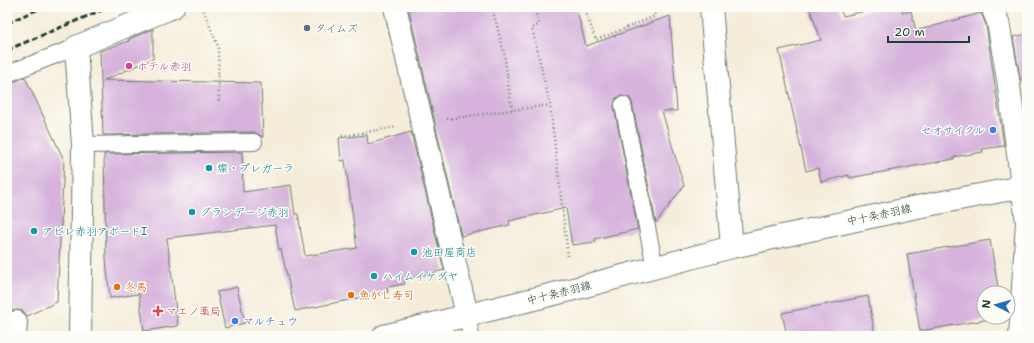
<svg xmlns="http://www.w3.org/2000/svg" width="1034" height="343" font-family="'Shantell Sans','Klee One',sans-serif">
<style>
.building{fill:#d6b2dc}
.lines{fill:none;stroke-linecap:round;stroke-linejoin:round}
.lane-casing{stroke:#6a7b6e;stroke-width:18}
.street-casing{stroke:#6a7b6e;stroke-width:24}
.secondary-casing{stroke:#6a7b6e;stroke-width:24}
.path{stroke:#6a7b6e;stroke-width:2.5;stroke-dasharray:1 3;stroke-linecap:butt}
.lane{stroke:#fff;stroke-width:16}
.street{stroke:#fff;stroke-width:22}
.secondary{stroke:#fff;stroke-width:22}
.rail{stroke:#1f3d34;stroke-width:3;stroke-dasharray:6 3;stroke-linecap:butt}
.service-dot{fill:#5c6f8a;stroke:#fdfcf7;stroke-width:1.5}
.hotel-dot{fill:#d1479c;stroke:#fdfcf7;stroke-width:1.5}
.shop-dot{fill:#3f7fe0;stroke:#fdfcf7;stroke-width:1.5}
.culture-dot{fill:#0f9aa8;stroke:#fdfcf7;stroke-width:1.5}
.food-dot{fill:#e8710a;stroke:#fdfcf7;stroke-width:1.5}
.health-dot{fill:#e0444e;stroke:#fdfcf7;stroke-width:1.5}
.labels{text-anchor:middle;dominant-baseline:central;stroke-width:3;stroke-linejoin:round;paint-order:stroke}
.service-label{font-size:11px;fill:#4e5e75;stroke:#fdfcf7;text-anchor:start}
.hotel-label{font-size:11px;fill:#b23c85;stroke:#fdfcf7;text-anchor:start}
.shop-label{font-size:11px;fill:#366cbe;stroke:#fdfcf7;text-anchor:end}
.culture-label{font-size:11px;fill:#0d838f;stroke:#fdfcf7;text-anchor:start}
.street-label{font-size:11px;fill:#1f3d34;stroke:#fdfcf7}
.food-label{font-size:11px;fill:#c56008;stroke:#fdfcf7;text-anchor:start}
.health-label{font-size:11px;fill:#be3a42;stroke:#fdfcf7;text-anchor:start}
</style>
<rect width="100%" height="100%" fill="#fdfcf7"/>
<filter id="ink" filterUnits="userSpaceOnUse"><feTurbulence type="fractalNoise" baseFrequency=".025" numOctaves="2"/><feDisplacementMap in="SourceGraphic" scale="8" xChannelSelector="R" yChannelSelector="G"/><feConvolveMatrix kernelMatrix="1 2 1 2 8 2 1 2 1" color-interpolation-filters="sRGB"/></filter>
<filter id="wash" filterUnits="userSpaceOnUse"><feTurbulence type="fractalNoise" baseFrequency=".012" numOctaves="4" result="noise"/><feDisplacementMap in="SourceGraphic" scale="16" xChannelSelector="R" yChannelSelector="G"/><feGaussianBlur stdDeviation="0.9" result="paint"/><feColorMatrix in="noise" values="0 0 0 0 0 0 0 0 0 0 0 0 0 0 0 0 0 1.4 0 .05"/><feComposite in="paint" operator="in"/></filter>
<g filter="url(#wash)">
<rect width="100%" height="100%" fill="#f5edda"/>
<g id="blocks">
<path class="building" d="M425,7h151l10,39 84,-30 7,95h-15l22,75 -28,37 -24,-120 -2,-5 -8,-2 -6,2 -2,9 24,122 -43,10v3l-23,3 -6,-37 -57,13 1,4 -49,11 -52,-226z
M809,7h30l4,9 43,-9h15l2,6 8,-2 5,20 65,-18 5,12 18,121 -22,3 1,3 -29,5v2l-105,19v-3l-28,7 -3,-14 -12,3 -27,-121 42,-10z
M153,29v30l-49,21 157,3 2,54 -9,-5 -151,3 -3,-84 29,-10v-2z
M1027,34v49l-6,1 -8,-47z
M25,77l39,83 -7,142 -30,14 -4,-5 -6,-1 -6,1 -4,3v-229z
M411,132l33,138 -40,10 1,4 -18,3 1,5 -93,19 -14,-62 -2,1 -4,-25 -108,13 11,88 -34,5 -5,-37 -29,4 -4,-39 -2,-105 138,-2 1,40 48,-7 4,29h3l7,42 52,-8 -12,-88 -4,1 -2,-23 28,-3 1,9z
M990,240l9,53h-15v24h18l-82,14 -13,-77z
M237,287l8,36 -20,5 -8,-36z
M868,296l7,40h-88l-5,-23z"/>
</g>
</g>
<g filter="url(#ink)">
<use href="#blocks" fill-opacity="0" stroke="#6a7b6e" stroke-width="1"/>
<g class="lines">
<defs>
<path id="lane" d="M7,74l69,-27
M623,105l32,163
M83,145l171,-3
M467,315l4,21"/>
<path id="street" d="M395,7l72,308
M992,7l6,15 10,57 19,143 -7,114
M15,336l1,-14
M80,336l3,-191 -7,-98 97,-40"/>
<path id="secondary" d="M711,7l21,240
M384,336l186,-46 162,-43 180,-39 115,-22"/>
</defs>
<use href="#lane" class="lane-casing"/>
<use href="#street" class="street-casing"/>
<use href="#secondary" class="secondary-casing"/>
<path class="path" d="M202,7l16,39 1,55
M492,7l12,46 8,57
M534,7l5,17 -7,4 18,77 18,151
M584,7l12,33 59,-24 -2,-9
M447,119l103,-14
M342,136l55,-9"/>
<use href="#lane" class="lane"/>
<use href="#street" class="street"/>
<use href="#secondary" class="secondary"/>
<path class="rail" d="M7,23l36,-16
M7,50l102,-43"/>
</g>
</g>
<circle class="service-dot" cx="307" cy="28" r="4"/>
<circle class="hotel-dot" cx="129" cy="66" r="4"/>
<g class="shop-dot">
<circle cx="993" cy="130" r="4"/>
<circle cx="235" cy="321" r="4"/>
</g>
<g class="culture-dot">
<circle cx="209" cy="168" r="4"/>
<circle cx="192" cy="212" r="4"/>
<circle cx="34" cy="231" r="4"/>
<circle cx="414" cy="252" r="4"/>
<circle cx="374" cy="276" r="4"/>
</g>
<g class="food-dot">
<circle cx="117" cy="287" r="4"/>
<circle cx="351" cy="295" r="4"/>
</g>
<path class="health-dot" d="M156 305h4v4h4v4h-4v4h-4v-4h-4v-4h4z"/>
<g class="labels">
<g class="service-label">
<text x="315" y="28">タイムズ</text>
</g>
<g class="hotel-label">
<text x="137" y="66">ホテル赤羽</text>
</g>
<g class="shop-label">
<text x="985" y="130">セオサイクル</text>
<text x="243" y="321" text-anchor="start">マルチュウ</text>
</g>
<g class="culture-label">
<text x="217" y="168">燦・プレガーラ</text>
<text x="200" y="212">グランデージ赤羽</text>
<text x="42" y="231">アピレ赤羽アボードI</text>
<text x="422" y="252">池田屋商店</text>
<text x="382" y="276">ハイムイケダヤ</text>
</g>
<g class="street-label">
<text transform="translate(879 215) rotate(-12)">中十条赤羽線</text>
<text transform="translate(559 293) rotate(-14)">中十条赤羽線</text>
</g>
<g class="food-label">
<text x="125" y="287">冬馬</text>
<text x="359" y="295">魚がし寿司</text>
</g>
<g class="health-label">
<text x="166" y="311">マエノ薬局</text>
</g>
</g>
<rect width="1034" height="343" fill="none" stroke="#fdfcf7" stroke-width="24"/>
<g transform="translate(996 305) rotate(276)"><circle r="19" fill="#fdfcf7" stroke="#a4b0a9"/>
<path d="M0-3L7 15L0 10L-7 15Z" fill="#1f6fb2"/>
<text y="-6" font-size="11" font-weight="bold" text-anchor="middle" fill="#1f3d34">N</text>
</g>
<path d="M888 36v6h81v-6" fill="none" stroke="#1f3d34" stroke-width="2"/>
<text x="894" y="36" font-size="12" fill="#1f3d34" stroke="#fdfcf7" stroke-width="3" paint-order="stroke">20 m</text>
</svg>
